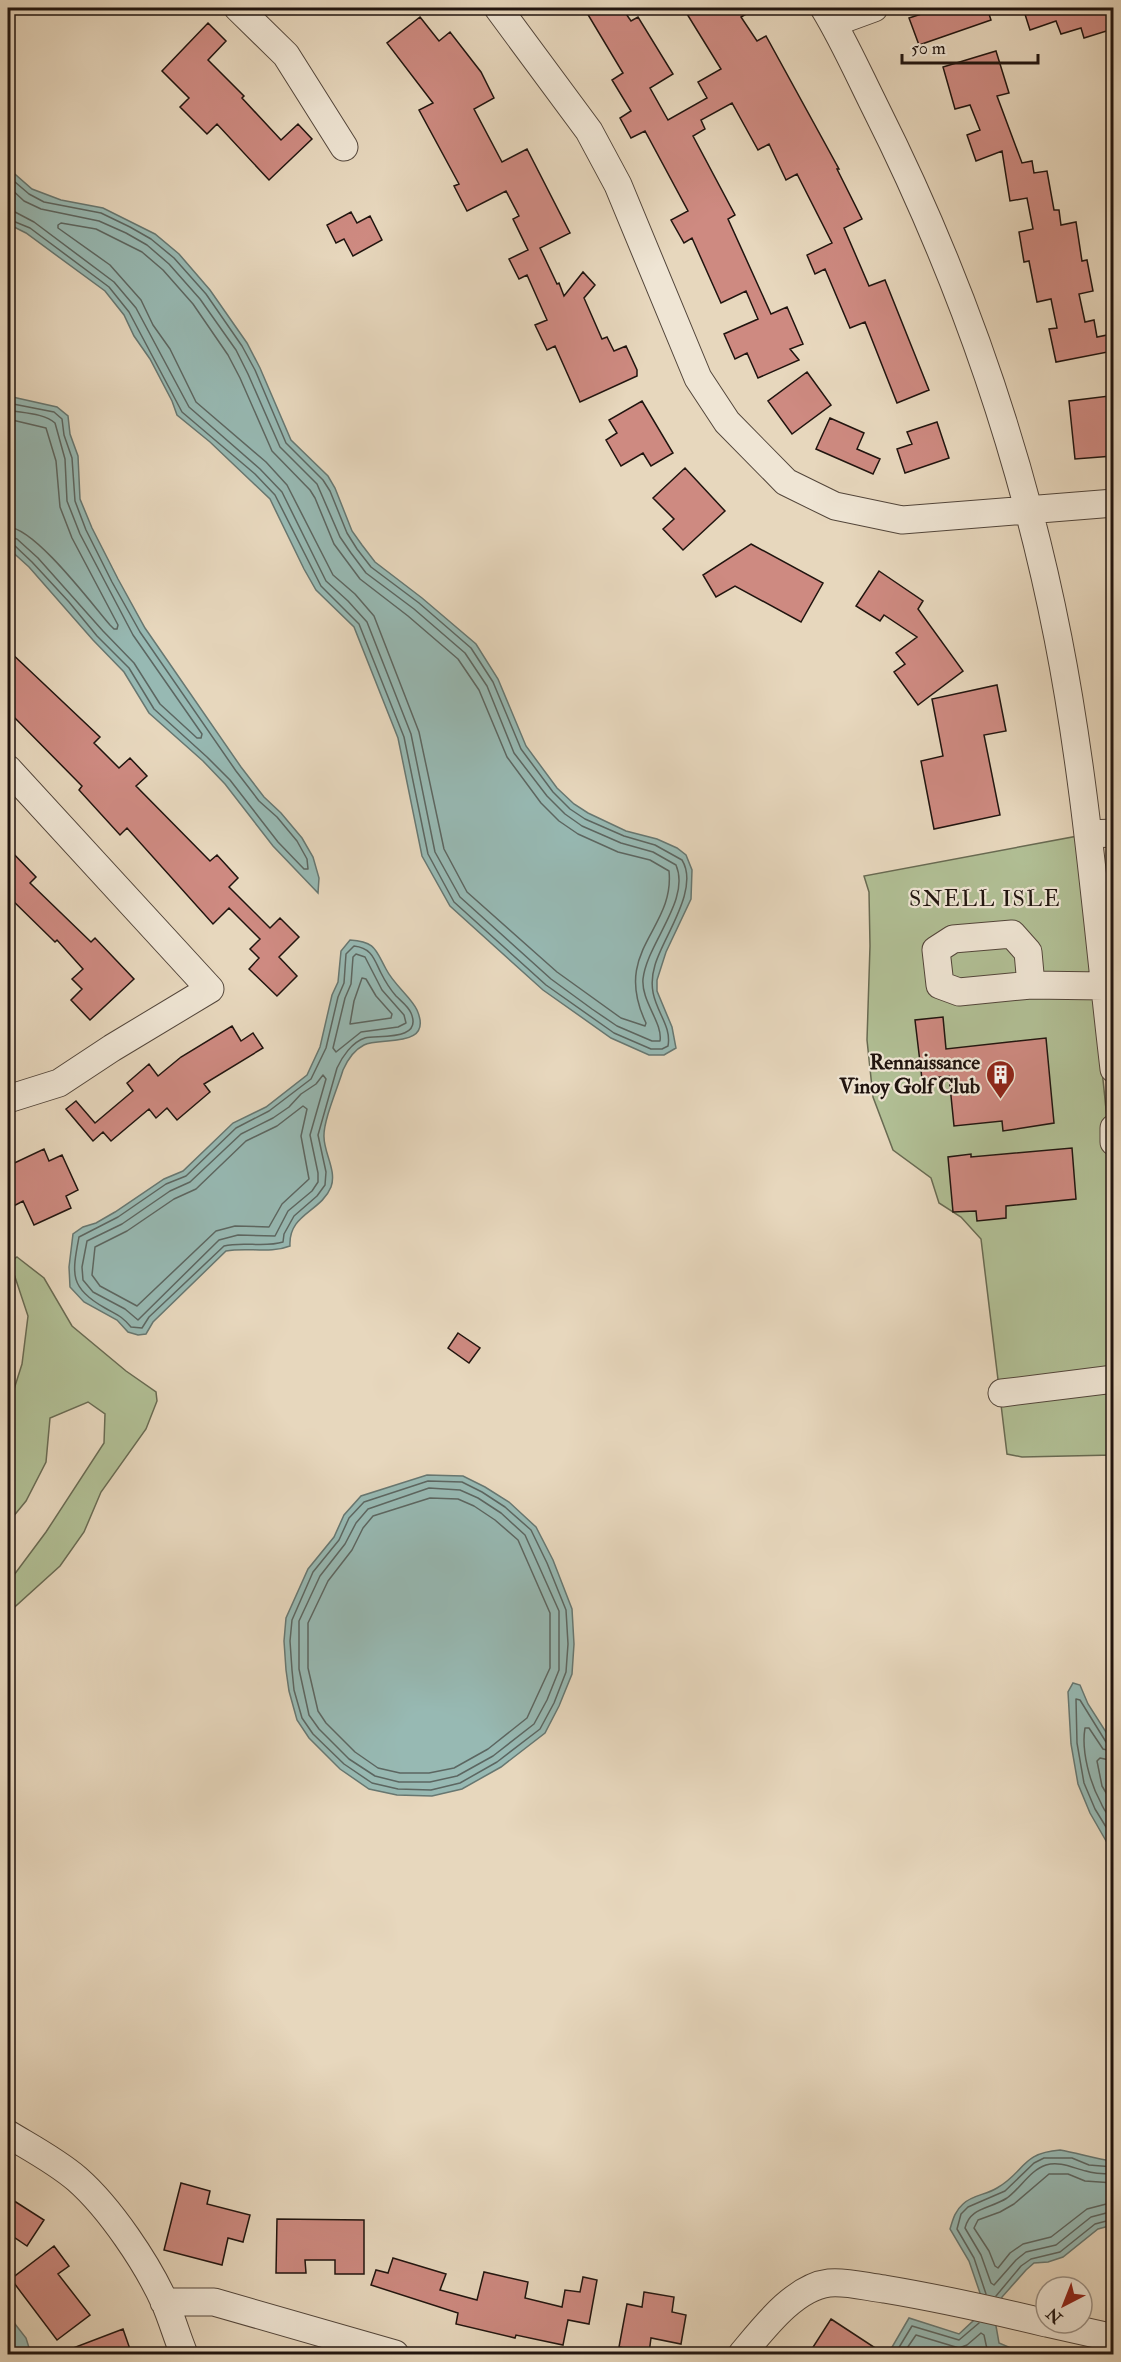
<svg xmlns="http://www.w3.org/2000/svg" width="1121" height="2362" font-family="'IM FELL Double Pica',serif">
<style>
.green{fill:#b1bf95;stroke:#686a52;stroke-width:1.5}
.water{fill:#97b9b3;stroke:#677771;stroke-width:1.5}
.lines{fill:none;stroke-linecap:round;stroke-linejoin:round}
.shore{stroke:#5c6661;stroke-width:1.5}
.building{fill:#ce8a81;stroke:#20140f;stroke-width:1.5}
.minor-casing{stroke:#52453a;stroke-width:29}
.minor{stroke:#efe5d4;stroke-width:27}
.labels{text-anchor:middle;dominant-baseline:central;stroke-width:4.5;stroke-linejoin:round;paint-order:stroke}
.poi-label{font-size:21px;font-weight:bold;fill:#20140f;stroke:#efe5d4;text-anchor:end}
.neighbourhood-label{font-size:22px;letter-spacing:1.5px;fill:#20140f;stroke:#efe5d4}
</style>
<rect width="100%" height="100%" fill="#e7d7bd"/>
<filter id="stains"><feTurbulence type="fractalNoise" baseFrequency=".00333" numOctaves="4"/><feColorMatrix values="0 0 0 0 .2 0 0 0 0 .09 0 0 0 0 .02 0 0 0 .5 -.17"/></filter>
<radialGradient id="worn" r=".72"><stop offset=".6" stop-color="#630" stop-opacity="0"/><stop offset="1" stop-color="#630" stop-opacity=".3"/></radialGradient>
<path class="green" d="M1078,836l32,312 3,4v303l-91,2 -15,-3 -26,-215 -20,-22 -22,-14 -8,-25 -38,-28 -20,-53 -6,-57 3,-94 -1,-54 -5,-16z
M17,1257l27,21 28,48 54,45 30,21 1,9 -11,28 -45,63 -17,40 -24,34 -52,47v-30l38,-51 58,-89 1,-29 -17,-12 -38,16 -4,44 -20,39 -18,22v-115l14,-44 6,-48 -18,-54z"/>
<path class="water" d="M8,168l24,21 29,11 42,8 52,26 24,20 31,36 37,53 13,25 31,72 37,36 7,12 17,43 10,14 13,17 47,36 54,46 22,35 28,67 31,42 17,16 14,9 38,18 31,8 20,9 9,7 6,15 -1,29 -25,53 -9,28v11l15,36 4,21 -12,7h-15l-38,-17 -68,-48 -93,-84 -28,-50 -24,-118 -44,-111 -38,-37 -12,-21 -34,-70 -60,-57 -33,-27 -5,-14 -22,-42 -16,-23 -10,-21 -19,-24 -79,-58 -18,-9z
M8,396l49,11 11,9 2,18 8,22 2,43 12,29 26,51 27,49 96,139 23,30 17,16 21,25 11,19 6,21 -1,15 -45,-47 -48,-62 -22,-23 -54,-48 -25,-41 -31,-32 -64,-73 -21,-19z
M350,940c26,2 25,9 36,29 8,16 25,28 31,41 17,39 -36,27 -53,35 -10,5 -17,16 -21,25 -5,17 -20,51 -19,67 0,16 13,34 7,50 -10,25 -43,27 -41,59 -20,8 -42,1 -64,5l-73,71 -7,12 -8,1 -10,-3 -11,-12 -33,-18 -14,-15 -1,-20 4,-33 10,-7 13,-4 19,-11 49,-33 19,-8 50,-48 33,-16 41,-32 13,-28 12,-52 6,-13 3,-31z
M427,1475l36,1 22,11 24,15 27,25 17,33 19,49 2,35 -2,30 -13,32 -14,27 -44,34 -39,22 -30,7 -35,-1 -28,-6 -29,-20 -31,-31 -12,-18 -8,-29 -3,-21 -2,-29 2,-23 22,-49 26,-32 10,-22 17,-19z
M1073,1683l7,2 8,19 25,39v110l-23,-40 -12,-29 -7,-40 -3,-52z
M1060,2150c18,3 35,9 53,11v64l-15,4 -35,28 -15,5 -14,1 -8,7 -24,27 -6,29 3,17 26,11h-137l21,-36 50,16 15,-14 6,-27 -11,-32 -19,-32c3,-10 5,-18 13,-25 9,-9 23,-9 34,-16 28,-16 24,-35 63,-38z
M8,2315l18,23 5,16h-23z"/>
<g class="lines">
<path class="shore" d="M8,176l21,18 15,8 57,11 29,14 21,12 23,19 32,36 36,52 13,24 31,73 37,37 7,11 17,42 10,16 14,18 48,36 52,45 22,34 28,67 32,43 17,17 15,10 39,17 31,9 27,15c18,29 -19,77 -27,105 -12,39 18,54 13,81l-6,3h-11l-37,-16 -68,-48 -92,-83 -26,-48 -24,-117 -45,-113 -38,-38 -46,-91 -20,-21 -73,-62 -53,-100 -20,-25 -79,-59 -22,-9
M8,186l16,15 17,8 58,12 27,12 21,12 22,19 31,35 36,51 12,24 32,73 37,37 23,53 11,16 15,20 48,36 51,44 22,33 27,67 33,43 18,18 17,12 39,17 32,9 23,13c15,35 -29,78 -33,114 -2,22 20,44 17,62h-8l-35,-15 -25,-17 -41,-30 -91,-82 -25,-45 -24,-118 -44,-112 -19,-21 -22,-20 -44,-89 -22,-23 -71,-62 -53,-99 -22,-26 -80,-60 -19,-10 -7,-1
M61,223l35,6 46,23 21,18 30,34 35,51 12,23 32,73 38,39 5,8 19,46 26,35 48,37 50,43 21,31 28,67 34,46 18,18 19,13 40,18 32,8 19,11c6,59 -58,79 -23,152l-1,3 -24,-8 -64,-46 -90,-80 -23,-43 -25,-117 -45,-116 -19,-22 -22,-19 -46,-90 -21,-23 -70,-60 -26,-53 -17,-24 -12,-25 -31,-35 -52,-37v-3z
M8,403l46,9 8,7 2,16 8,23 3,43 11,29 26,52 28,50 96,139 23,30 18,16 20,24 10,18 1,10h-4l-26,-27 -48,-62 -23,-23 -53,-48 -25,-41 -32,-32 -28,-34 -37,-40 -18,-17 -6,-1
M8,410c14,3 36,3 47,13l10,36 2,42 13,33 53,101 69,99 -1,4h-4l-37,-34 -26,-41 -31,-32 -65,-73 -21,-19 -9,-3
M8,419l38,9 10,33 4,46 12,31 46,87 -1,4h-3l-4,-4c-19,-22 -75,-97 -102,-98
M354,946c18,2 20,13 27,27 4,8 9,16 15,23 6,6 12,10 15,17 12,28 -31,22 -46,25 -13,4 -23,19 -28,30l-19,67 8,37 -1,13 -8,11 -23,20 -10,18 -1,8c-19,6 -40,-1 -59,4l-75,71 -7,11 -11,-1c-9,-11 -14,-12 -26,-19 -36,-20 -33,-34 -26,-71l39,-20 48,-33 20,-8 50,-48 33,-17 42,-32 15,-31 12,-51 6,-14 2,-29z
M356,954l9,3 17,33 22,25 2,8 -8,4 -37,5 -25,20 -3,-4 12,-50 6,-14 2,-27z
M362,978l4,1 10,17 16,18 -1,4 -41,6 4,-23z
M323,1075l3,4 -16,56 8,38v9l-6,9 -24,20 -13,25 -37,-1 -19,5 -81,80 -13,-11 -32,-17 -10,-12 -1,-13 5,-26 35,-17 48,-33 20,-9 51,-48 32,-16 16,-11 12,-13 15,-10z
M303,1106l4,3 -6,27 8,43 -27,25 -13,23 -34,-1 -19,5 -79,75 -37,-20 -8,-11 3,-28 32,-16 47,-32 22,-10 50,-48 31,-15z
M428,1481l34,1 20,10 23,15 26,23 16,33 19,47 2,34 -2,28 -12,31 -14,26 -43,33 -37,21 -29,7 -33,-1 -26,-6 -28,-19 -31,-30 -11,-16 -8,-28 -2,-20 -2,-29 2,-21 21,-48 26,-32 10,-22 15,-16z
M429,1488l31,2 18,8 23,15 24,22 34,76v59l-12,30 -13,24 -41,32 -36,20 -27,6h-31l-24,-6 -26,-17 -30,-30 -10,-14 -10,-46v-48l21,-45 25,-32 11,-21 12,-14z
M430,1498l28,1 16,7 21,14 23,20 32,73v55l-23,50 -39,31 -34,19 -25,5h-29l-22,-5 -23,-16 -29,-29 -8,-12 -10,-43v-45l20,-42 24,-31 11,-22 10,-12z
M1114,1745l-8,-3 -26,-42 -4,-1 1,44 7,40 11,26 19,31
M1114,1752l-11,-3 -14,-21h-4c-4,23 5,55 16,75 3,8 9,14 13,21
M1114,1761l-14,-3 -3,3 5,25 12,20
M1114,2174c-9,0 -20,0 -28,-3 -13,-3 -26,-10 -40,-6 -16,5 -26,24 -39,33 -17,11 -37,9 -42,30l16,27 10,28 3,2 22,-25 10,-8 30,-7 35,-28 23,-6
M1114,2183l-29,-2 -17,-7h-19l-35,30 -14,8 -22,8 -4,8 15,23 6,15 3,2 12,-15 13,-9 28,-7 36,-28 27,-7
M986,2294l-12,-36 -17,-29 4,-15 7,-7 37,-16 29,-28 10,-5h28l17,7 25,2
M996,2296l25,-30 10,-7 29,-7 35,-28 19,-5
M895,2354l17,-28 47,14 20,-17
M903,2354l13,-19 43,13 8,-3 14,-12 3,2 3,14 5,5"/>
</g>
<path class="building" d="M584,8h38l9,13 7,-4 35,57 -23,14 18,32 39,-22 -9,-16 23,-13 -34,-55 11,-6h59l-16,9 16,24 9,-5 73,133h-2l25,50 -18,9 25,58 16,-6 44,110 -32,13 -32,-81 -15,6 -25,-59 -10,5 -8,-19 25,-12 -35,-69 -11,6 -17,-36 -11,6 -26,-47 -31,17 4,9 -12,7 42,79 -7,4 43,95 16,-7 16,37 -13,5 9,11 -41,18 -11,-25 -12,6 -11,-25 34,-15 -12,-28 -25,12 -29,-65 -8,5 -13,-23 17,-9 -43,-80 -14,7 -11,-20 11,-7 -19,-31 11,-7z
M940,8h47l4,12 -72,25 -10,-27z
M1023,8h90v21l-29,9 -3,-10 -20,6 -5,-13 -26,9z
M420,17l19,24 11,-9 31,40 13,26 -20,11 28,53 25,-13 43,84 -30,15 17,36 2,-1 5,13 19,-24 12,13 -11,13 18,41 5,-2 7,14 12,-5 11,24v6l-57,26 -25,-56 -8,4 -12,-25 12,-5 -20,-45 -8,4 -10,-20 19,-9 -15,-31 6,-3 -13,-25 -39,20 -13,-25 5,-2 -40,-74 14,-7 -46,-60z
M208,23l18,18 -18,19 36,36 -2,2 39,42 17,-16 14,15 -43,41 -52,-56 -10,10 -27,-27 9,-9 -27,-27z
M996,51l13,42 -12,3 25,67 10,-2 2,12 13,-2 7,39h5l2,15 15,-3 6,39 5,-1 6,31 -14,3 6,28 9,-2 3,17 15,-3 1,17 -57,11 -7,-33 8,-1 -6,-29 -14,3 -8,-41 -5,1 -5,-30 14,-3 -6,-31 -17,3 -8,-50 -26,10 -9,-26 13,-5 -10,-25 -15,4 -12,-42z
M351,212l6,11 13,-7 12,24 -29,16 -9,-17 -8,4 -9,-18z
M807,372l24,33 -39,29 -24,-33z
M1109,396l4,30v30l-38,3 -6,-58z
M642,401l31,52 -22,13 -8,-13 -22,13 -15,-26 11,-7 -8,-13z
M830,418l34,15 -7,16 23,10 -7,15 -57,-25z
M937,422l12,36 -44,15 -8,-24 15,-5 -5,-12z
M685,468l40,43 -42,39 -20,-21 11,-10 -21,-21z
M751,544l72,39 -22,39 -66,-36 -19,11 -13,-22z
M879,571l44,30 -5,8 45,62 -45,34 -24,-33 11,-8 -9,-11 21,-16 -33,-22 -4,6 -24,-15z
M8,650l92,87 -6,6 25,25 11,-10 17,18 -11,10 74,75 7,-6 21,23 -9,9 41,41 10,-10 19,19 -20,20 18,19 -20,20 -28,-27 10,-11 -9,-9 10,-10 -31,-31 -16,16 -86,-96 -7,7 -41,-45 3,-4 -74,-75z
M997,685l9,46 -22,4 16,80 -66,14 -13,-68 22,-5 -11,-57z
M8,848l28,29 -6,6 61,59 4,-4 39,41 -44,41 -19,-20 11,-11 -10,-10 11,-10 -26,-29 -2,2 -47,-46z
M943,1017l3,32 100,-11 8,85 -51,8 -1,-10 -48,5 -5,-50 -27,3 -7,-59z
M232,1026l9,15 12,-8 10,15 -59,36 6,8 -33,28 -10,-12 -11,10 -7,-9 -38,32 -8,-9 -10,9 -27,-32 10,-8 19,22 38,-32 -6,-8 22,-19 9,12 23,-19z
M1072,1148l4,51 -70,7v12l-29,3 -1,-10 -23,1 -5,-55 23,-3v3z
M44,1149l5,12 13,-6 16,35 -12,6 5,12 -37,17 -11,-24 -15,8v-43z
M458,1333l22,15 -11,15 -21,-15z
M181,2183l29,8 -3,13 43,11 -7,27 -15,-4 -6,27 -58,-15z
M8,2197l36,23 -17,26 -19,-13z
M277,2219l87,1v54h-29v-14h-30l1,13h-30z
M54,2246l15,20 -11,8 32,41 -33,25 -46,-61z
M393,2258l53,16 -6,16 37,10 7,-28 44,10 -3,16 37,9 3,-17 15,2 3,-15 14,3 -8,44 -21,-4 -5,25 -47,-10 -1,3 -59,-14 2,-11 -87,-28 5,-15 12,3z
M644,2292l30,5 -2,15 14,3 -5,29 -30,-6 -2,15 -30,-6 8,-43 15,3z
M831,2319l55,36h-78z
M123,2329l9,26h-72v-2z"/>
<g class="lines">
<defs>
<path id="minor" d="M238,8l48,47 58,92
M498,8l91,123 29,54 80,193 29,44 59,60 49,24 67,14 212,-17
M824,8c19,31 34,65 51,99 84,167 147,347 183,531 28,142 39,287 56,431
M833,23l41,-15
M8,769l202,220 -98,59 -53,35 -51,16
M1088,834l26,-1
M1031,985l-3,-33 -16,-18 -59,5 -17,11 4,35 19,7 72,-7 73,1
M1114,1128v14
M1002,1393l112,-14
M8,2134c23,14 48,27 69,45 33,29 70,84 88,124 7,16 12,34 19,51
M164,2302h50l181,52
M1047,2323l67,15
M742,2354c21,-25 52,-67 87,-71 17,-2 38,4 55,6 54,9 108,21 162,34"/>
</defs>
<use href="#minor" class="minor-casing"/>
<use href="#minor" class="minor"/>
</g>
<defs>
<symbol id="building-pin" viewBox="-11 -11 22 30"><path d="M0 17L-7.5 6A9.5 9.5 0 1 1 7.5 6Z" fill="#8f2418" stroke="#efe5d4"/><path d="M-4-6H4V6H1V3H-1V6H-4ZM-2.5-4.3h1.7v1.8h-1.7ZM.8-4.3h1.7v1.8H.8ZM-2.5-1h1.7V.8h-1.7ZM.8-1h1.7V.8H.8Z" fill="#fff"/></symbol>
</defs>
<g fill-rule="evenodd">
<use href="#building-pin" x="984" y="1058" width="33" height="45"/>
</g>
<g class="labels">
<g class="poi-label">
<text x="980" y="1062">Rennaissance<tspan x="980" dy="24">Vinoy Golf Club</tspan></text>
</g>
<g class="neighbourhood-label">
<text x="985" y="899">SNELL ISLE</text>
</g>
</g>
<rect width="1121" height="2362" fill="none" stroke="#e7d7bd" stroke-width="30"/>
<rect x="9" y="9" width="1103" height="2344" fill="none" stroke="#20140f" stroke-width="3"/>
<rect x="15" y="15" width="1091" height="2332" fill="none" stroke="#20140f" stroke-width="1.5"/>
<g transform="translate(1064 2305) rotate(222)"><circle r="28" fill="#efe5d4" stroke="#9c9185" stroke-width="1.5"/>
<path d="M0-4.5L10 22L0 15L-10 22Z" fill="#8f2418"/>
<text y="-9" font-size="16" font-weight="bold" text-anchor="middle" fill="#20140f">N</text>
</g>
<path d="M902 54v9h136v-9" fill="none" stroke="#20140f" stroke-width="3"/>
<text x="911" y="54" font-size="18" fill="#20140f" stroke="#efe5d4" stroke-width="4.5" paint-order="stroke">50 m</text>
<rect width="100%" height="100%" filter="url(#stains)"/>
<rect width="100%" height="100%" fill="url(#worn)"/>
</svg>
